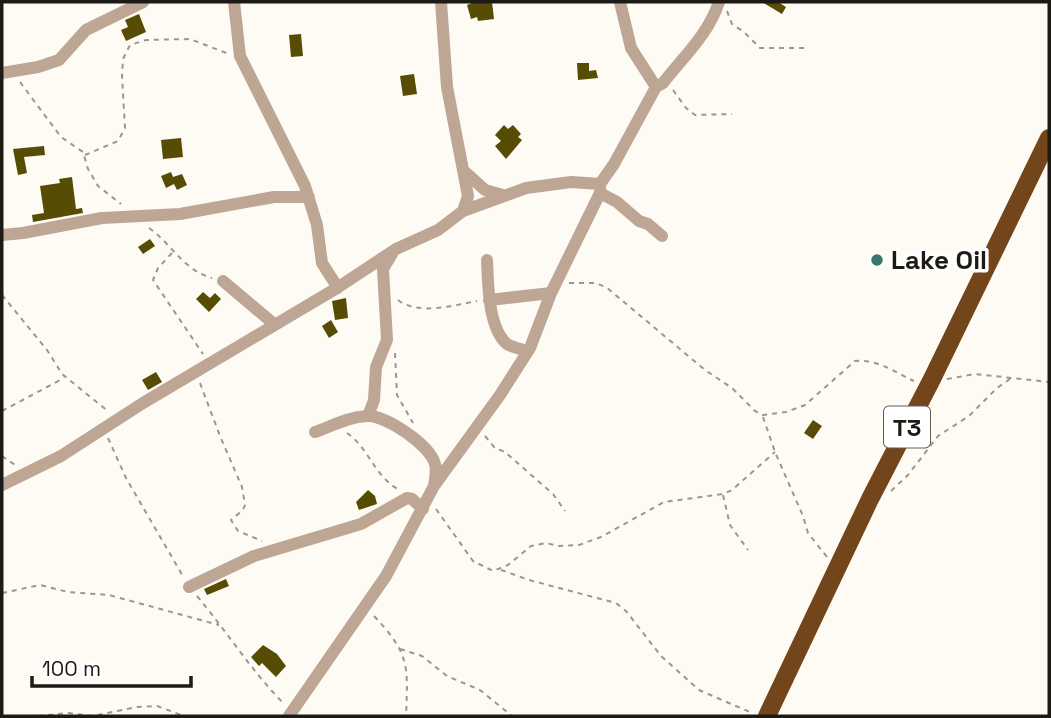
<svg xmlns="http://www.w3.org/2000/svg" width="1051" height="718" font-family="'Space Grotesk',sans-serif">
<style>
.building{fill:#574c03}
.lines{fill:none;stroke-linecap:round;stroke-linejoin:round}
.path{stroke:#9a9791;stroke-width:2;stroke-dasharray:5 5;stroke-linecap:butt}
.minor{stroke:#bda693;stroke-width:12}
.highway{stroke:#73451a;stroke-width:18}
.poi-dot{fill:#34786b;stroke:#fff;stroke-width:2.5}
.labels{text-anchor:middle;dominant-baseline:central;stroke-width:7;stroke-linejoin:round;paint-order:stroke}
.shield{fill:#fff;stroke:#615e5a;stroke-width:2}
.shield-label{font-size:24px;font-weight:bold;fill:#1d1914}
.poi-label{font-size:26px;font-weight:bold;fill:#1d1914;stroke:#fff;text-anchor:start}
</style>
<rect width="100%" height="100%" fill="#fefbf4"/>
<path class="building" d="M474,2h18l2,17 -16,2 -1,-4 -6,2 -4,-14z
M762,2h16l8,5 -4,7z
M139,14l7,18 -20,9 -5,-11 7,-3 -3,-7z
M301,34l2,22 -12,1 -2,-22z
M577,63h12v8l7,-1 2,8 -20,2z
M414,74l3,20 -14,2 -3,-20z
M504,125l4,4 5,-4 8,9 -3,3 4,3 -16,19 -11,-13 6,-5 -6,-6z
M181,138l2,19 -20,2 -2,-19z
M44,146l1,9 -21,2 3,16 -9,2 -5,-26z
M171,172l2,5 9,-3 5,11 -10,5 -3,-6 -8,4 -5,-12z
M72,177l4,32 6,-1 1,5 -50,9 -1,-7 12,-2 -4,-27 20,-3 -1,-4z
M150,239l5,7 -12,8 -5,-7z
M203,292l7,6 5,-5 6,6 -12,13 -13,-13z
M346,298l2,20 -13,2 -3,-19z
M331,320l7,12 -9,6 -7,-12z
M156,372l6,10 -14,8 -6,-10z
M813,420l9,6 -9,13 -9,-6z
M368,490l7,6 2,8 -18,6 -3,-8z
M226,579l3,7 -22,9 -3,-6z
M263,645l14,9 9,12 -10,11 -14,-14 -3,3 -8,-9z"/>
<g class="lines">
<path class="path" d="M727,11l5,13 12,8 16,16h45
M20,82l41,55 22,15 5,17 10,17 23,18
M673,90l13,18 9,7 37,-1
M85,155l33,-14 7,-13 -3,-52 1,-17 7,-14 16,-5 44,-1 39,15
M149,228c23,16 34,42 63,50
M172,253l-14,15 -5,12 50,74
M569,283h26l11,4 99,83 27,18 23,23 8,4 23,-3 19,-7 50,-44c23,-2 39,11 59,20
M2,295l45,55 15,24 47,38
M398,300c21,16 56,5 79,1
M395,353l2,42 16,28
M947,379l28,-5 74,8
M200,383l20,53 22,51 3,18 -2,5 -12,10 7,11 24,10
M2,411l62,-33
M763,417l12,35 28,64 5,17 19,24
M347,433c22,15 27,43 51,56
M485,436l10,12 10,4 48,42 12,17
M108,438l18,40 58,100
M2,456l13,9
M891,491l17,-16 30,-39 31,-20 28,-28 13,-9
M723,495l7,30 18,25
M436,509l37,52 20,10 15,-6 23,-19 15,-3 12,3 21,-1 22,-8 63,-35 59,-8 9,-4 43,-38
M501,570l28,10 87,23 10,8 35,45 38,34 53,23
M2,593l38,-8 28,7 41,3 110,30
M197,596c30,36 54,74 86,107
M374,616c36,38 34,50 32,100
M400,649l22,7 25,20 33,14 32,26
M38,716l30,-3 24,3 45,-9 20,-1 27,10"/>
<path class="minor" d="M234,2l6,54 65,130 12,39 5,38 16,25
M441,2l6,85 21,109 -5,15
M620,2l11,46 25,39
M2,73l36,-6 21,-7 27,-30 57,-28
M464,171l21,19 18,5
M600,193l17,9 22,19 9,3 14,12
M2,235l21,-2 79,-15 78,-4 94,-17h35
M487,260c1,23 1,68 20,84 6,4 14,5 21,7
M223,281l51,43
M489,300l62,-7
M368,416l6,-16 2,-33 11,-27 -4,-71 9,-15
M315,432c17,-6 33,-15 52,-16 19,-1 63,29 68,48 2,7 0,15 -1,22
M2,485l59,-29 82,-53 194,-115 59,-39 42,-19 25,-19 63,-23 45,-6 29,2
M189,587l65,-31 107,-32 46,-26 5,1 11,10
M289,716l97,-140 48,-90 66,-91 30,-47 21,-55 49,-100v-9l14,-20 42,-77 7,-4c21,-27 45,-48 56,-81"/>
<path class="highway" d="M767,716l103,-217 62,-120 117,-241"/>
</g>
<circle class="poi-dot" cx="877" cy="260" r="7"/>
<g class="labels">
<rect class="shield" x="884" y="406.5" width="46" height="41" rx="5"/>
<g class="shield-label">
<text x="907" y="427">T3</text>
</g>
<g class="poi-label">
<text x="891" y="260">Lake Oil</text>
</g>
</g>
<rect width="1051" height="718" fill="none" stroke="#1d1914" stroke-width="7"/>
<path d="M32 676v10h159v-10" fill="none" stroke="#1d1914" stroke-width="3.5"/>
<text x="42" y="676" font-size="21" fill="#1d1914" stroke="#ffffff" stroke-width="5" paint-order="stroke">100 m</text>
</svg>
